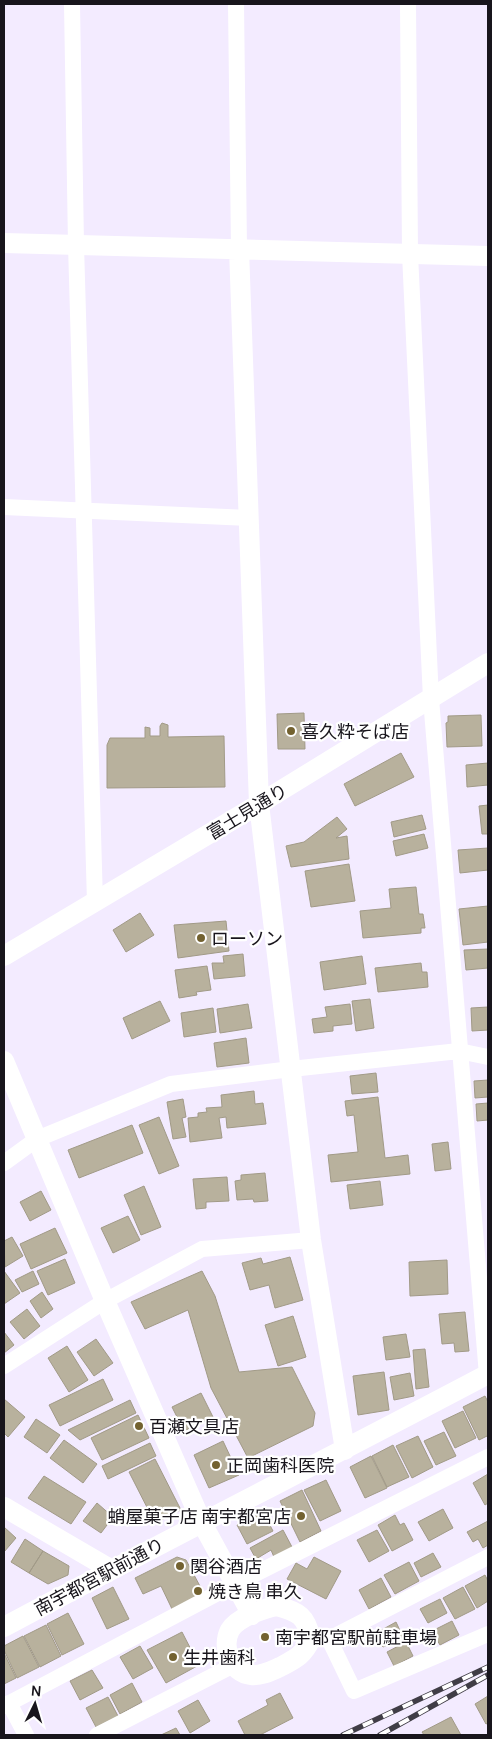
<svg xmlns="http://www.w3.org/2000/svg" width="492" height="1739" font-family="Manrope,'Noto Sans JP',sans-serif">
<style>
.building{fill:#b8b19d;stroke:#a19a87}
.lines{fill:none;stroke-linecap:round;stroke-linejoin:round}
.minor{stroke:#fff;stroke-width:16}
.tertiary{stroke:#fff;stroke-width:20}
.rail-casing{stroke:#403d46;stroke-width:5.5}
.rail{stroke:#fff;stroke-width:4;stroke-dasharray:11;stroke-linecap:butt}
.poi-dot{fill:#736230;stroke:#fff;stroke-width:2}
.labels{text-anchor:middle;dominant-baseline:central;stroke-width:4.5;stroke-linejoin:round;paint-order:stroke}
.poi-label{font-size:18px;fill:#18151c;stroke:#fff;text-anchor:start}
.street-label{font-size:18px;fill:#18151c;stroke:#fff}
</style>
<rect width="100%" height="100%" fill="#f3ebff"/>
<path class="building" d="M304,713l1,36h-27l-1,-35z
M481,715l1,31 -35,1 -1,-24 2,-1v-6z
M162,723l6,2v12l56,-1 1,51 -118,1v-43l3,-7h35v-11l5,1v8h10v-10z
M401,753l13,24 -59,29 -11,-22z
M488,763v22l-21,2 -1,-22z
M488,805v29h-6l-3,-28z
M422,815l4,14 -32,8 -3,-15z
M337,817l10,12 -11,9 11,-2 2,23 -58,8 -5,-21 18,-4z
M424,834l4,14 -32,8 -3,-15z
M488,848v22l-28,3 -2,-23z
M349,864l6,37 -44,6 -6,-36z
M416,887l3,27h4l2,14h-4v5l-58,5 -3,-27 31,-3 -2,-19z
M488,906v36l-25,3 -4,-36z
M140,913l14,22 -28,17 -13,-22z
M226,921l3,30 -51,7 -4,-33z
M488,949v19l-22,2 -2,-20z
M243,954l2,22 -31,3 -2,-16h12l-1,-7z
M362,956l4,28 -42,6 -4,-28z
M421,963l1,9h5l1,15 -50,5 -3,-24z
M207,966l4,24 -15,2 1,3 -18,3 -4,-28z
M370,999l4,29 -18,3 -4,-30z
M160,1001l10,20 -38,18 -9,-21z
M248,1004l4,24 -32,5 -3,-24z
M350,1004l2,20 -19,2v5l-19,2 -2,-14 15,-2 -2,-10z
M488,1007v23l-16,1 -1,-23z
M213,1008l3,24 -32,5 -3,-24z
M246,1038l3,25 -32,4 -3,-24z
M376,1073l2,19 -26,2 -2,-18z
M488,1080v17l-13,1 -1,-17z
M254,1091l1,13 8,-1 3,21 -39,4 -1,-11 -7,1 3,20 -32,4 -2,-24 10,-1v-4l9,-1 -1,-4 16,-1 -1,-12z
M378,1097l7,61 23,-3 2,19 -79,8 -3,-27 30,-3 -4,-37 -7,1 -2,-15z
M183,1099l3,18 -4,1 4,19 -13,2 -6,-37z
M488,1103v17l-11,1 -1,-17z
M159,1117l20,49 -20,8 -20,-49z
M132,1125l11,28 -64,25 -11,-28z
M448,1142l3,27 -16,2 -3,-27z
M265,1173l3,28 -14,1 -1,-3 -16,1 -2,-19 6,-1v-5z
M227,1177l2,24 -23,1v6l-10,1 -3,-30z
M380,1181l3,24 -33,4 -3,-24z
M144,1186l17,41 -20,8 -17,-40z
M41,1191l10,19 -21,11 -10,-19z
M128,1216l12,24 -27,13 -12,-25z
M55,1228l12,25 -36,16 -11,-25z
M12,1237l11,19 -18,11 -1,-26z
M290,1257l13,43 -28,8 -6,-23 -19,5 -8,-27 19,-5 2,6z
M65,1259l10,24 -27,12 -11,-24z
M447,1260l1,34 -38,2 -1,-34z
M4,1271l16,22 -16,11z
M33,1271l6,13 -17,8 -7,-12z
M202,1271l13,25 24,76 53,-5 23,46 -2,13 -65,32 -37,-70 -23,-78 -43,19 -14,-27z
M42,1292l11,17 -12,9 -11,-17z
M27,1309l13,17 -16,13 -14,-17z
M465,1312l4,39 -14,1 -1,-9 -12,1 -3,-30z
M293,1316l13,41 -28,9 -13,-41z
M4,1332l10,13 -10,8z
M406,1334l4,23 -24,3 -3,-23z
M96,1339l17,24 -19,13 -17,-24z
M67,1346l21,34 -19,12 -21,-34z
M425,1349l4,38 -13,2 -3,-39z
M384,1372l5,38 -31,5 -5,-39z
M410,1373l4,23 -20,4 -4,-23z
M103,1379l10,21 -53,26 -11,-21z
M201,1393l12,24 -29,14 -12,-24z
M485,1396l3,6v37l-1,-3 -8,4 -16,-33z
M4,1399l21,18 -17,20 -4,-4z
M130,1400l6,13 -56,27 -12,-10z
M463,1411l13,27 -21,10 -13,-27z
M138,1415l11,23 -47,22 -11,-22z
M36,1419l24,16 -13,18 -23,-16z
M444,1432l12,24 -20,9 -12,-24z
M418,1436l15,31 -21,11 -16,-32z
M64,1440l33,24 -14,19 -33,-25z
M223,1441l16,34 -30,13 -15,-33z
M150,1443l6,13 -48,23 -6,-13z
M393,1445l16,32 -22,10 -15,-31z
M371,1456l16,32 -22,10 -15,-31z
M155,1459l26,51 -26,13 -26,-51z
M488,1474v29l-3,2 -12,-22z
M44,1476l42,26 -15,22 -43,-26z
M326,1480l15,31 -21,10 -16,-31z
M302,1490l19,41 -21,11 -20,-41z
M97,1503l16,14 -12,16 -18,-12z
M443,1509l10,19 -24,13 -11,-19z
M263,1512l10,19 -26,13 -10,-19z
M395,1515l5,10 4,-2 9,17 -21,11 -14,-26z
M488,1521v24l-5,3 -5,-9 -5,3 -6,-10z
M4,1527l12,11 -12,14z
M283,1530l9,17 -18,10 -3,-7 -15,9 -6,-11z
M377,1530l12,21 -20,11 -12,-22z
M25,1539l18,12 -14,22 -18,-11z
M43,1551l26,15 -1,9 -20,9 -19,-11z
M433,1553l8,14 -20,10 -7,-14z
M177,1557l9,3 15,28 -1,7 -28,14 -11,-23 -18,8 -8,-16z
M314,1557l27,14 -15,28 -39,-20 9,-16 11,6z
M409,1562l10,19 -24,13 -11,-19z
M485,1575l3,6v20l-11,7 -12,-22z
M381,1578l10,19 -22,12 -10,-19z
M113,1587l16,32 -22,10 -15,-31z
M463,1587l12,22 -20,10 -12,-21z
M440,1599l7,14 -19,10 -8,-14z
M68,1613l16,31 -22,11 -15,-31z
M452,1621l7,14 -19,10 -8,-14z
M396,1622l7,15 -20,10 -7,-14z
M46,1625l15,31 -21,11 -16,-31z
M182,1632l17,33 -33,18 -19,-33z
M23,1636l16,31 -22,11 -13,-28v-4z
M406,1642l7,14 -19,10 -7,-14z
M140,1646l13,22 -20,11 -13,-22z
M4,1653l12,25 -12,6z
M92,1670l11,18 -23,12 -10,-19z
M132,1683l10,19 -22,12 -10,-19z
M280,1693l13,25 -33,17h-15l-7,-14 30,-16 -2,-5z
M488,1696v27l-2,1 -11,-20z
M108,1697l10,19 -22,11 -10,-19z
M198,1700l12,21 -20,12 -12,-22z
M451,1717l10,18h-37l-2,-3z
M176,1728l4,7h-19z"/>
<g class="lines">
<path class="minor" d="M72,4l4,241 19,657
M236,4l3,245
M408,4l2,250 21,445 56,676
M4,507l245,11
M4,1163l33,-24 134,-55 120,-15 168,-18 29,6
M4,1366l101,-65 97,-52 109,-9
M311,1639h18l25,52 134,-57
M329,1639l159,-82
M9,1703l17,32
M4,1706l231,-122 253,-127
M97,1735l137,-70"/>
<path class="tertiary" d="M4,243l484,13
M239,249l20,555 52,436 34,210
M4,956l255,-152 229,-141
M4,1061l101,240 97,222 50,92
M4,1507l106,62
M277,1606c22,6 29,10 34,33 -8,17 -16,20 -31,28 -9,4 -18,9 -29,8 -20,-2 -30,-28 -21,-45 7,-12 34,-22 47,-24z
M4,1627c160,-86 323,-168 484,-253"/>
<defs>
<path id="rail" d="M343,1735l145,-68
M380,1735l108,-60"/>
</defs>
<use href="#rail" class="rail-casing"/>
<use href="#rail" class="rail"/>
</g>
<g class="poi-dot">
<circle cx="291" cy="731" r="5"/>
<circle cx="201" cy="938" r="5"/>
<circle cx="139" cy="1426" r="5"/>
<circle cx="216" cy="1465" r="5"/>
<circle cx="301" cy="1516" r="5"/>
<circle cx="180" cy="1566" r="5"/>
<circle cx="198" cy="1591" r="5"/>
<circle cx="265" cy="1637" r="5"/>
<circle cx="173" cy="1657" r="5"/>
</g>
<g class="labels">
<g class="poi-label">
<text x="301" y="731">喜久粋そば店</text>
<text x="211" y="938">ローソン</text>
<text x="149" y="1426">百瀬文具店</text>
<text x="226" y="1465">正岡歯科医院</text>
<text x="291" y="1516" text-anchor="end">蛸屋菓子店 南宇都宮店</text>
<text x="190" y="1566">関谷酒店</text>
<text x="208" y="1591">焼き鳥 串久</text>
<text x="275" y="1637">南宇都宮駅前駐車場</text>
<text x="183" y="1657">生井歯科</text>
</g>
<g class="street-label">
<text transform="translate(247 811) rotate(-31)">富士見通り</text>
<text transform="translate(99 1576) rotate(-28)">南宇都宮駅前通り</text>
</g>
</g>
<rect width="492" height="1739" fill="none" stroke="#18151c" stroke-width="10"/>
<g transform="translate(35 1704) rotate(5)" stroke="#ffffff" stroke-width="4" paint-order="stroke">
<path d="M0-4L9 19L0 12L-9 19Z" fill="#18151c"/>
<text y="-8" font-size="14" font-weight="bold" text-anchor="middle" fill="#18151c">N</text>
</g>
</svg>
